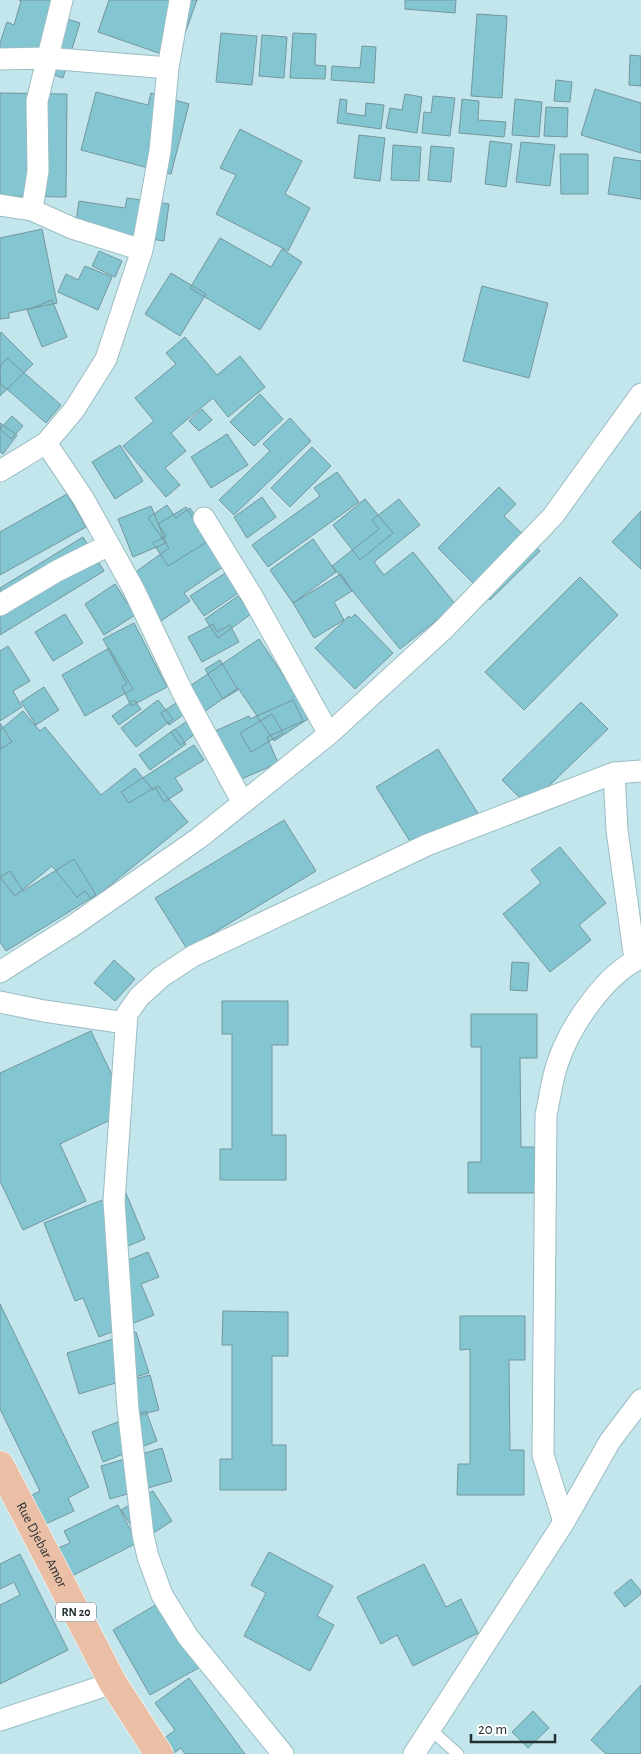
<svg xmlns="http://www.w3.org/2000/svg" width="641" height="1754" font-family="'Alegreya Sans',sans-serif">
<style>
.building{fill:#83c6d2;stroke:#74969c}
.lines{fill:none;stroke-linecap:round;stroke-linejoin:round}
.service-casing{stroke:#9abdc3;stroke-width:13}
.minor-casing{stroke:#9abdc3;stroke-width:23}
.primary-casing{stroke:#fff;stroke-width:29}
.service{stroke:#fff;stroke-width:11}
.minor{stroke:#fff;stroke-width:21}
.primary{stroke:#eabfa6;stroke-width:28}
.labels{text-anchor:middle;dominant-baseline:central;stroke-width:4;stroke-linejoin:round;paint-order:stroke}
.shield{fill:#fff;stroke:#656f70;stroke-width:1}
.shield-label{font-size:12px;font-weight:bold;fill:#233133}
.street-label{font-size:14px;fill:#233133;stroke:#fff}
</style>
<rect width="100%" height="100%" fill="#c2e6ec"/>
<path class="building" d="M19,0h48l-6,17 19,6 -17,55 -63,-21v-14l7,-21 7,3 7,-24z
M109,0h88l-21,59 -78,-27z
M405,0h51l-1,13 -50,-4z
M477,14l30,2 -5,82 -31,-2z
M221,33l36,3 -5,49 -36,-3z
M293,33l23,1 -1,31 11,1 -1,13 -35,-1z
M262,35l25,2 -3,41 -25,-2z
M362,46l14,1 -2,36 -43,-3 1,-14 28,2z
M630,55l11,1v30l-12,-1z
M556,80l16,2 -2,20 -16,-1z
M595,89l46,14v50l-60,-18z
M96,92l52,13 3,-12 38,11 -18,70 -90,-24z
M0,93l67,1 -1,103 -66,-1z
M405,94l17,3 -5,36 -31,-5 4,-20 12,2z
M433,96l22,2 -5,38 -28,-3 2,-21 7,1z
M340,99l7,1 -1,13 19,3 1,-13 18,2 -3,24 -44,-6z
M462,99l17,2 -1,19 28,2 -2,15 -45,-4z
M515,99l27,3 -3,35 -27,-2z
M546,107l22,1 -1,29 -23,-1z
M240,129l62,32 -17,33 25,14 -22,43 -72,-37 20,-39 -16,-7z
M359,135l26,3 -5,43 -26,-3z
M490,141l22,3 -6,43 -21,-3z
M521,142l34,3 -5,41 -34,-4z
M393,145l28,2 -2,34 -28,-1z
M431,146l23,2 -3,34 -23,-2z
M560,154h28v40h-27z
M614,157l27,4v38l-33,-5z
M127,198l42,6 -5,37 -89,-13 4,-27 46,7z
M42,229l15,74 -48,10v5l-9,1v-81z
M220,238l51,29 11,-18 20,13 -42,68 -70,-42z
M99,251l23,10 -7,16 -23,-11z
M85,266l27,11 -14,33 -40,-18 8,-18 12,6z
M171,273l35,21 -26,42 -35,-22z
M482,286l66,17 -19,75 -66,-17z
M52,300l15,37 -25,10 -15,-37z
M1,332l32,32 -33,32v-62z
M185,337l32,38 23,-19 25,31 -37,30 -15,-19 -42,35 15,18 -21,17 15,17 -14,12 -43,-51 31,-25 -19,-23 41,-34 -10,-11z
M7,358l54,47 -15,18 -46,-40v-17z
M260,394l23,25 -29,27 -24,-24z
M202,409l10,11 -13,11 -10,-10z
M12,416l11,10 -12,13 -11,-10z
M290,418l21,23 -77,74 -15,-15 51,-49 -7,-7z
M0,423l17,12 -14,19 -3,-2z
M227,434l21,31 -37,23 -20,-31z
M120,445l23,36 -28,18 -23,-37z
M312,447l19,19 -41,41 -19,-19z
M337,472l22,30 -91,65 -16,-22 68,-49 -6,-8z
M499,487l17,17 -12,12 36,35 -50,49 -52,-52z
M67,494l19,33 -86,48v-43z
M262,497l14,20 -29,21 -13,-21z
M365,499l28,34 -33,27 -27,-35z
M399,499l21,26 -46,37 10,13 29,-23 43,53 -56,44 -68,-83 47,-37 -7,-9z
M167,505l9,13 14,-10 37,56 -43,29 6,8 -29,20 -31,-45 39,-28 -21,-30z
M151,506l15,37 -33,14 -15,-38z
M186,507l21,35 -39,24 -15,-23 13,-7 -8,-12z
M641,511v58l-29,-27z
M83,537l21,34 -104,64v-47z
M313,539l23,33 -43,31 -23,-33z
M227,572l13,20 -36,24 -14,-20z
M341,574l11,17 -18,11 10,18 -30,18 -21,-35z
M580,577l38,38 -94,95 -39,-38z
M115,584l20,31 -31,20 -19,-31z
M238,596l13,18 -33,24 -13,-19z
M65,614l18,29 -30,18 -18,-29z
M355,614l38,39 -38,36 -40,-41 34,-32 2,2z
M134,623l33,64 -36,19 -9,-19 5,-3 -24,-45z
M213,624l4,8 13,-7 9,17 -37,20 -14,-25z
M259,639l52,78 -37,24 -36,-53 -34,24 -17,-24z
M8,646l22,35 -17,10 9,16 -22,14v-70z
M109,648l24,41 -48,27 -23,-41z
M220,660l18,30 -15,9 -18,-30z
M44,687l15,23 -23,15 -15,-23z
M134,700l7,9 -22,16 -7,-9z
M158,700l15,19 -37,28 -15,-19z
M293,700l10,21 -36,16 11,26 -41,18 -22,-50 34,-15 1,3z
M179,701l8,11 -18,13 -8,-12z
M581,702l27,27 -80,77 -26,-26z
M23,711l17,20 5,-4 56,68 34,-27 18,22 5,-4 30,36 -96,78 -7,-9 -8,6 -25,-31 -37,30 -15,-19v-147z
M272,714l11,19 -32,19 -11,-19z
M186,722l9,12 -15,11 -9,-13z
M0,723l12,19 -12,7z
M175,729l11,15 -36,26 -11,-15z
M194,745l10,15 -29,18 8,12 -19,12 -9,-15 -26,16 -8,-11z
M438,749l44,71 -61,39 -45,-72z
M284,820l32,51 -129,78 -32,-51z
M560,847l46,56 -27,22 12,15 -41,32 -47,-58 38,-31 -10,-13z
M74,859l22,36 -90,56 -6,-9v-65l10,-6 13,20z
M114,960l21,19 -20,22 -21,-18z
M512,962l17,1 -2,28 -17,-1z
M222,1001h66v44h-16v90h14v45h-66v-31h12v-115h-10z
M471,1014h66v44h-17l1,89h14v46h-67v-31h13v-115h-10z
M91,1031l38,80 -69,33 26,57 -63,29 -23,-49v-108z
M125,1191l20,48 -34,14 5,12 32,-13 11,25 -18,7 13,31 -55,22 -16,-39 -8,3 -31,-78z
M0,1304l89,183 -21,11 6,13 -35,16 -14,-28 15,-8 -40,-82z
M223,1311l65,1v44h-16v89h14v45h-66v-31h12v-114h-10z
M460,1316h65v44h-16l1,90h14v45h-67l1,-31h12v-115l-10,1z
M136,1332l13,41 -70,21 -12,-41z
M150,1375l9,35 -31,8 -9,-35z
M146,1411l11,30 -54,21 -11,-30z
M162,1448l10,33 -62,18 -9,-33z
M153,1491l19,30 -31,20 -20,-31z
M118,1505l19,38 -65,33 -14,-28 12,-5 -6,-12z
M269,1552l64,34 -16,30 17,9 -24,46 -66,-35 22,-43 -15,-8z
M20,1554l48,96 -68,34v-79l20,-10 -6,-13 -14,7v-25z
M424,1564l22,43 15,-8 17,34 -65,33 -16,-31 -16,9 -24,-47z
M631,1579l10,12v3l-16,13 -11,-14z
M164,1600l38,66 -52,29 -37,-65z
M189,1678l56,76h-60l-4,-6 -9,6 -10,-14 13,-10 -20,-27z
M641,1685v69h-35l-15,-14z
M533,1711l16,17 -21,20 -16,-16z"/>
<g class="lines">
<defs>
<path id="service" d="M430,1729l28,25"/>
<path id="minor" d="M0,59l47,-1 121,10
M0,205l32,5 40,18 70,22
M32,210l6,-39 -1,-70 25,-101
M46,443l37,55 50,90 50,105 60,110
M0,471l46,-28 28,-33 32,-51 36,-109 18,-99 8,-83 12,-68
M204,518l48,78 77,138
M0,605l57,-34 52,-26
M614,773l3,57 18,130
M0,972l74,-47 125,-87 130,-104 115,-105 109,-113 88,-122
M0,1002l44,9 82,12
M564,1522l-21,-67 3,-340c4,-18 6,-37 12,-53 12,-36 48,-89 83,-104
M0,1720l113,-37
M283,1754l-95,-117 -26,-42 -14,-38 -5,-22 -15,-126 -14,-208 13,-187 12,-17 22,-20 32,-21 234,-111 187,-72 27,-2
M414,1754l150,-232 46,-81 31,-41"/>
<g id="primary">
<path id="s1" d="M0,1465l113,218 46,71"/>
</g>
</defs>
<use href="#service" class="service-casing"/>
<use href="#minor" class="minor-casing"/>
<use href="#primary" class="primary-casing"/>
<use href="#service" class="service"/>
<use href="#minor" class="minor"/>
<use href="#primary" class="primary"/>
</g>
<g class="labels">
<rect class="shield" x="56" y="1602.5" width="40" height="19" rx="4"/>
<g class="shield-label">
<text x="76" y="1612">RN 20</text>
</g>
<g class="street-label">
<text stroke="none"><textPath href="#s1" startOffset="90">Rue Djebar Amor</textPath></text>
</g>
</g>
<path d="M471 1734v8h84v-8" fill="none" stroke="#233133" stroke-width="2.5"/>
<text x="478" y="1734" font-size="15" fill="#233133" stroke="#ffffff" stroke-width="4" paint-order="stroke">20 m</text>
</svg>
